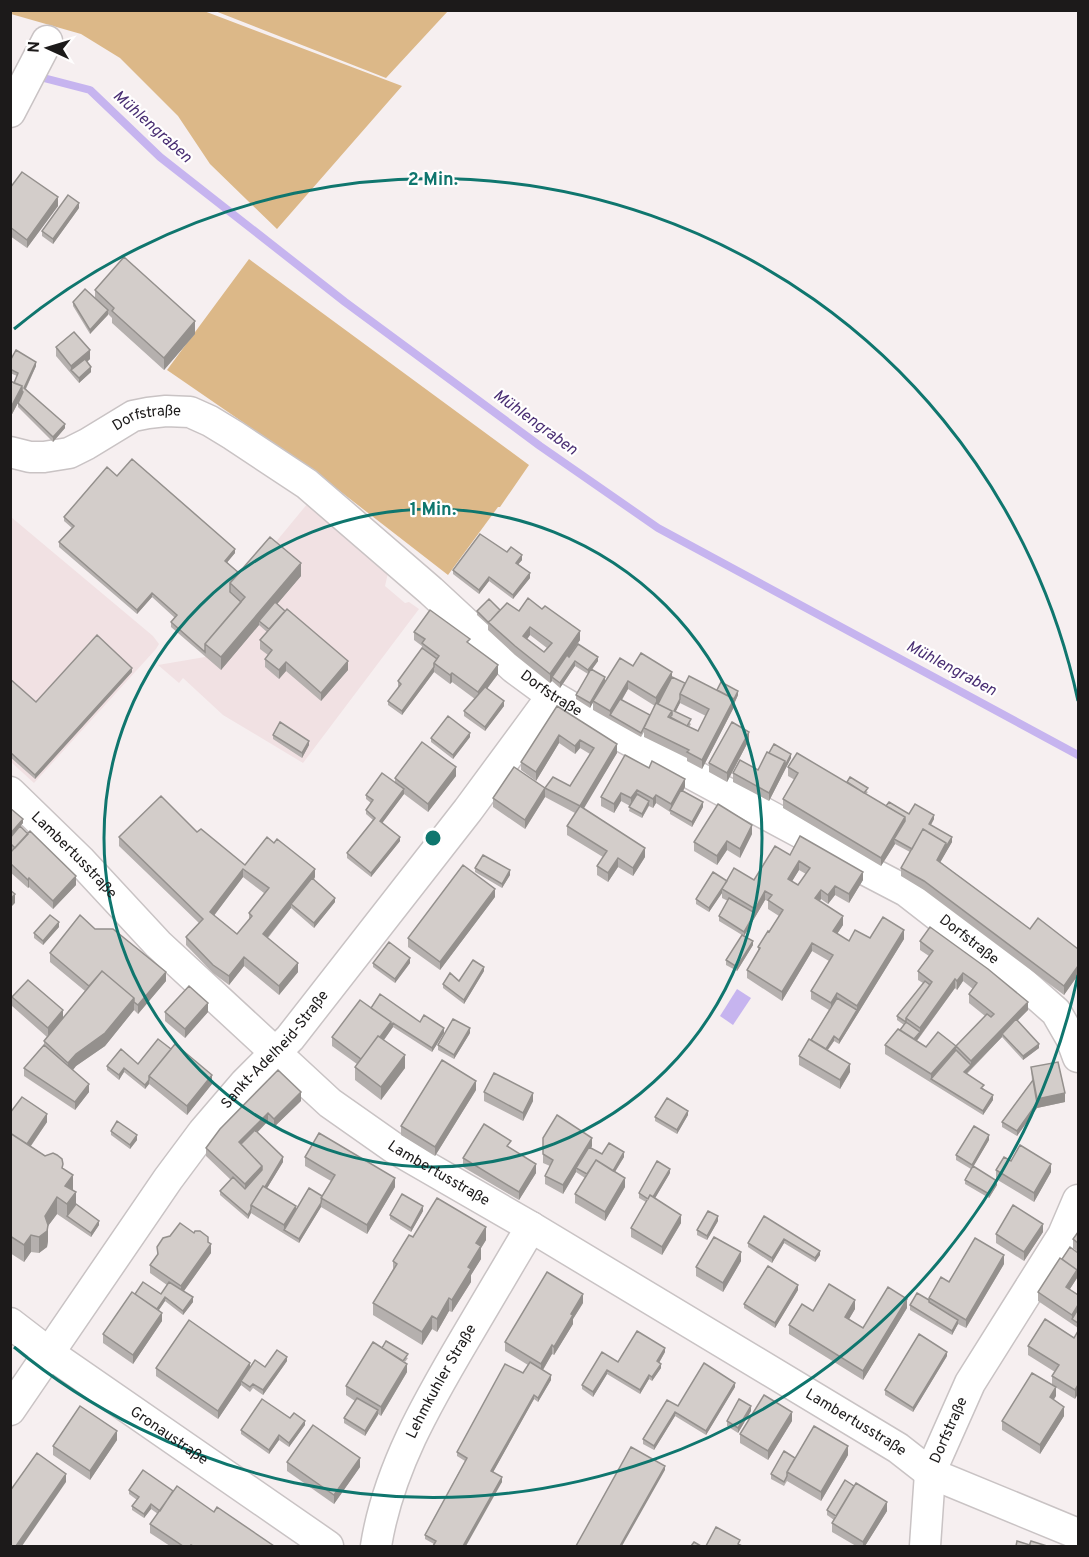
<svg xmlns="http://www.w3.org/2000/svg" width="1089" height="1557" font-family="Overpass,sans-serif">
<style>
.built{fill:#f1e1e3}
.green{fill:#dcb888}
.water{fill:#c6b4ef}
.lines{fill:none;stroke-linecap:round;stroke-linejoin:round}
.stream{stroke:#c6b4ef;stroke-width:8}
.minor-casing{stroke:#c9c3c4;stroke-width:33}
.minor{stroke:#fff;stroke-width:30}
.wall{fill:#b5b0ae;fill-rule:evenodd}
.shaded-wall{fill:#94908d}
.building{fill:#d3cdca;stroke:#94908d;stroke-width:1.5;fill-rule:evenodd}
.ring{fill:none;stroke:#0f766e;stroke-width:3}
.labels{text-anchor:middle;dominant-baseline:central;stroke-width:4.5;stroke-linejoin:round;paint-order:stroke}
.street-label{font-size:15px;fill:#1c1a1a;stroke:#fffefe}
.water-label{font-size:16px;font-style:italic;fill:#492e73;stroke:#fffefe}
.centre{fill:#0f766e;stroke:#fffefe;stroke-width:3}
.ring-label{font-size:18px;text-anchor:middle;font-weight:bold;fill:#0f766e;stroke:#fffefe;stroke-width:4.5;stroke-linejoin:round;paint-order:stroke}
</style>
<rect width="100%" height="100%" fill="#f6eff0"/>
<path class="built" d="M308,503l80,70 -3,13 20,17 4,-1 10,7 -116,154 -80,-48 -40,-37 -4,5 -21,-18 47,-8 65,-108z
M11,517l142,119 6,8 -3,5 -122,134 -23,-21z"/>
<path class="green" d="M10,11h194l198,75 -125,143 -67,-65 -32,-48 -58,-58 -39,-24 -70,-20z
M215,11l233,-1v1l-62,67z
M249,259l280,206 -29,42h-2l-50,68 -134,-104 -147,-101z"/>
<path class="water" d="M737,989l14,9 -18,27 -13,-9z"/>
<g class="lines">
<path class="stream" d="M36,76l54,14 70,67 185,145 195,144 118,82 420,227"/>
<defs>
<g id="minor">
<path d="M10,112l37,-71"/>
<path id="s1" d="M10,452l20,5h14l25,-4 18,-9 46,-28 15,-3 18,-2 24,1 20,9 23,14 74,49 124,107 83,77 38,28 49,29 202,109 34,21 69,36 108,84 42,37 15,26 7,19"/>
<path id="s2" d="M10,792l70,68 78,84 172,159 64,45 137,79 367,221 32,25 148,61"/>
<path id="s3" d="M10,1323l39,30 279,193"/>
<path id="s4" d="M10,1410l158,-231 35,-47 42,-49 45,-45 178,-228 84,-114"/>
<path id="s5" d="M376,1546c12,-76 51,-143 90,-209 22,-37 43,-73 65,-110"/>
<path id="s6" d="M925,1546l5,-73 40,-90 93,-148 15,-35"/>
</g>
</defs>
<use href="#minor" class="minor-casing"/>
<use href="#minor" class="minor"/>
</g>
<path class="wall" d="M10,188l48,18 -31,42 -17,-12z
M79,208l-26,36 -11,-8v-5z
M95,290l100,44 -31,36 -52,-47v-5l-4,-4 -18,20 -17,-28v-4l22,-4z
M56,347l34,12 -3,3 4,10 -12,11 -23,-27z
M10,361l26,5 -10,23 39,39 -12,14 -35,-35v-4l-8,15 7,-42 -7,-3z
M117,476l118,77 -8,9 12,11 62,3 -24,28 71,66 -27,31 -35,-30 -7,8 -14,-12v-8l3,-4 -8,-6v-9l7,-8 -8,-7 -38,45 -50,-43v-5l4,-4 -23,-21 -15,17 -78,-67v-5l13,-14 -8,-7v-4z
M507,552l15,8 -4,4 12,14 -17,21 -24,-18 -10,13 -26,-20v-4z
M500,610l80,30 -11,17 29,4 -6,8 13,12 28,-15 52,17 53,12 -4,9v3l-32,62 -15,-8v-3l-43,-21v-5l-3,5 -48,-27v-8l-3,6 -14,-9v-4l12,-21 -13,-8 -15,22 -8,-7 -2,2 -35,-28 -27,-25v-5l-11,-10v-4zM530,635l17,13 -3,4 -17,-13zM628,689l27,17 -5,9 -28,-15zM680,703l26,13 -8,15 -9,-4 2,-3 -16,-12z
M414,632l56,12 28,30 -11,14 17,18 -19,25 -21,-15v-5l11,-12 -23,-17 -2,2 -16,-12 -32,43 -14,-10v-4l11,-14 -1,-1v-5l24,-31v-4l-8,-6z
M132,672l-97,107 -25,-22v-78l26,23z
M557,706l60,47 -34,55 62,49 -12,19 -15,-9 -10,15 -11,-7v-9l6,-9 -36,-22v-9l8,-13 -30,-16 -20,32 -32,-22v-9l52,-10 25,-2 20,-32 -10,-6 -5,6 -16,-11 -23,38 -15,-11v-8z
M273,735l36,10 -7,13 -29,-19z
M470,737l-17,22 -22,-17v-4z
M749,740l-22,42 -18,-10v-9z
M791,758l-22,43 -36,-19v-9l25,-3z
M788,767l59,15 21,10 -2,2 20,12 23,8 25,5 -3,6 21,17 -12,20 90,67 48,20v26l-14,20 -140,-105 -23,-14v-8l9,-16 -15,-8 -14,22 -98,-58v-9l12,-19 -7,-4z
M649,768l36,19 -2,4 20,16 -11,20 -22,-13v-2l-14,-9 -3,5 -4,-2 -7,12 -13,-7 1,-5 -9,-5 -7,12 -13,-7v-9z
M456,776l-28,36 -24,-18 -22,29 18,18 -29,36 -24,-19v-5l26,-33 -7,-6v-4l5,-7 -5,-4v-4l29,-12v-5z
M10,808l13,15 -3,3 56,59 -23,24 -24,-22 -1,1 -18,-16v-19l3,-3 -3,-3z
M197,832l48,33 70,12 -1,3 21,22 -21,26 -23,-20 -23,30 30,34 -19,23 -35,-29 -15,19 -16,-12 -27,-28v-8l13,-14 -80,-77v-9zM243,877l21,16 -15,20v7l-12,14 -23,-19z
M752,834l-12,24 -13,-8 -10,15 -23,-14v-9z
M790,855l73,25 -14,23 -14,-8 -7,9 -7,-5 -2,2 24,24 -6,9 12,7 21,-3 34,1 -65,105 -5,-3 -6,9 22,22 -10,17 -41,-24v-9l12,-16 18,-30 -18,-11v-8l18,-30 -17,-10 -30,50 -35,-23v-8l11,-18v-5l11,-15 10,-16 -11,-7v-8l-3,-1 -21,36 9,9 -16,26 -11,-6v-5l16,-25 -23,-14v-5l9,-15 -6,-3v-5l-13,19 -13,-8v-5l31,-18 27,-1zM799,870l7,4 -8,11 -6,-4z
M475,868l35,7 -8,13 -27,-16z
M495,897l-55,73 -32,-23v-9z
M59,927l-16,18 -9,-7v-5z
M95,929l71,52 -28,33 -4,-4 -29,36 -29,20 -3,4 16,22 -14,18 -51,-34v-8l20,-23v-4l3,-4 -35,-31v-9l51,21 22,-27 -35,-29v-9z
M920,941l108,69 -11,11 22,27 -16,12 -21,-23 -35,37 17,15 9,11 -10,15 -98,-61v-9l15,-15 4,-5 -7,-5v-4l26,-33 -5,-3v-9l11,-15 -9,-6zM963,981l10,8 -4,5v9l16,13 -29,30v4l-30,-3 -9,-6 38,-53 2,2z
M373,963h37l-15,20 -22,-16z
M484,971l-20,33 -21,-16v-4l16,-3z
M371,1008l49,14 24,11 -12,19 -39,-25 -9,13 21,28 -24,32 -26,-20v-13l2,-3 -25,-18v-9z
M165,1012h43l-23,26 -20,-17z
M470,1033l-16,26 -16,-9v-5z
M138,1064l74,20 -25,31 -38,-31 -4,5 -21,-17 -5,8 -12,-10v-4z
M1031,1067l34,35 -28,6 -20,28 -15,-9v-5l30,-41z
M476,1090l-41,66 -34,-21v-9z
M484,1092l49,9 -10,20 -39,-20z
M301,1101l-27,26 -6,-6 -11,12 26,29 -16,26 29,22 26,-14 9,-15 -26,-15v-9l90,30 -28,47 -46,-27 -22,36 -48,-30 -3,6 -28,-24v-4l11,-11 -25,-24v-8l14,-19z
M10,1113l37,9 -16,24 32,22 10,22 3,14 23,21 -8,12 -34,-23 -9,12v15l-1,6 -8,6 -8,-1 -7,10 -14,-9z
M688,1115l-11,19 -22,-13v-4z
M111,1131l26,9 -7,9 -19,-14z
M543,1138l49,8 -1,2 11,6 22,3 -9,15 10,15 -20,34 -30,-18v-9l10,-16 -9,-6 -13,22 -18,-10v-8l5,-10 -7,-3z
M989,1140l-17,28 25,17 -8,13 -24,-14v-4l6,-11 -15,-9v-5z
M511,1149l25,24 -17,27 -56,-33v-9z
M1011,1161l40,11 -17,30 -38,-23v-9z
M670,1173l-15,25 26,25 -19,32 -31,-18v-9l15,-26 -7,-4v-5z
M423,1211l-12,21 -21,-13v-4z
M764,1216l56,39 -5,7 -31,-19 -12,20 -24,-16v-4z
M718,1221l-11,19 -10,-5v-5z
M1043,1232l-19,29 -28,-18v-9z
M1078,1232v20l-5,-4v-9z
M413,1237l73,3 -5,8v11l-10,16v7l-19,30 -3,-1 -12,21 -5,-3 -10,16 -49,-30v-12l20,-34v-8z
M208,1242l3,11 -27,38 9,11 -10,13 -18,-14 -6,9 3,11 -29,43 -30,-21v-9l32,-40h26l6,-9 -17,-12v-8l7,-10v-8z
M1078,1253v26l-1,-1 -7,11 8,6v33l-40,-27v-9l24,-33z
M741,1261l-18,31 -27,-16v-9z
M1004,1264l-38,64 -8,-4 -6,11 -42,-25v-5l19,-5v-2l20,-16z
M798,1290l-23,38 -31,-20v-4z
M583,1303l-10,16v5l-19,31 -2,-1 -9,16 8,10 -13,22 -4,-3 -41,73 9,10 -68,62 -9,-5v-4l40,-74 -8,-5v-4l66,-79 5,-8 -23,-14v-9z
M907,1308l-44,72 -74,-46v-9l24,-14 42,-2 -6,10 14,9z
M1078,1331l-3,68 -23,-14v-9l3,-4 -27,-17v-9l46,-8z
M382,1348l26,10 -3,4 2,10 -26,44 -3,-2 -13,22 -21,-13v-5l11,-17 -9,-6v-9z
M665,1352l-6,11 2,5 -9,13 -3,-2 -9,15 -33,-20 -14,23 -11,-8v-4l36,-23z
M947,1356l-34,56 -28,-17v-5z
M287,1361l-24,34 -10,-7 -3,4 -9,-7 -23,34 -62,-43v-8l109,-1z
M735,1387l-29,48 -31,-19 -21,34 -11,-6v-5l35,-33z
M1056,1396l-3,4 11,16 -24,38 -38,-24v-9z
M751,1411l-13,22 -11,-7v-5z
M290,1418l15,7 -16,22 -10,-7 -10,14 -28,-20v-4z
M792,1421l-24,39 -28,-17v-9z
M117,1440l-27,40 -37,-25v-9z
M848,1455l-27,46 -34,-20 -3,5 -13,-7v-5l24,-16z
M287,1462l73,5 -26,37 -47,-33z
M854,1486l33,25 -22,35h-9l-24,-14v-9l2,-3 -7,-5v-5z
M129,1490l44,1 41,21 60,34h-104l-20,-13v-9l8,-10 -7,-5 -7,9 -12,-8v-4l5,-6 -8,-6z"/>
<path class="shaded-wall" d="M58,197v9l-31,42v-8z
M79,203v5l-26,36v-5z
M108,310v5l-18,19v-4z
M195,321v13l-31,36v-12z
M90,350v9l-16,14 -3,-3v-4z
M36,362v4l-12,26v-4z
M91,367v5l-12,11v-5z
M22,386v9l-12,23v-9z
M65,424v4l-12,14v-5z
M235,549v4l-10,12v-4z
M522,555v5l-6,7v-4z
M301,563v13l-40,47 -2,-2v4l-38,45v-13z
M530,573v5l-17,21v-4z
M489,577v4l-10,13v-4z
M152,593v4l-15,17v-4z
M530,627v8l-7,10v-9z
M580,631v9l-27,39 -1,-2v4l-2,2v-9z
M598,657v4l-10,14v-5z
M348,661v9l-27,31v-8z
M575,661v5l-15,22v-5z
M286,662v9l-7,8v-9z
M498,665v9l-20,27v-9z
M434,667v5l-32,43v-4z
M132,668v4l-97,107v-4z
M672,672v9l-16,25v-8z
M452,673v9l-2,2v-9z
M605,677v4l-15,27v-5z
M628,681v8l-16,27 -2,-1v-4z
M738,691v4l-4,9v3l-32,62v-9z
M680,699v4l-6,12v-4z
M504,701v5l-19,25v-4z
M749,732v8l-22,42v-9z
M470,733v4l-17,22v-4z
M559,735v8l-23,38v-9z
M580,740v8l-5,6v-8z
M309,741v4l-7,13v-5z
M617,744v9l-37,62v-9z
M791,754v4l-22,43v-8l16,-32z
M456,767v9l-28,36v-8z
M685,779v8l-13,24h-1v-7z
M545,788v9l-20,32v-9z
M404,789v5l-24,32v-5z
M637,790v8l-6,9v-9z
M621,793v8l-7,12v-9z
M656,795v8l-3,5v-9z
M649,801v4l-7,13v-4z
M703,802v5l-11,20v-5z
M934,815v4l-5,9v-4z
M905,817v9l-11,13 1,5 -14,22v-8z
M23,819v4l-13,15v-4z
M752,825v9l-12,24v-9z
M400,837v4l-29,36v-4z
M952,837v5l-15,26v-8l9,-17z
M727,841v9l-10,15v-9z
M645,848v9l-12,19v-8z
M618,858v9l-10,15v-9z
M799,861v9l-11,18v-9z
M243,869v8l-33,44v-9z
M315,869v8l-22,29 -2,-2v4l-28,35v-9z
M510,870v5l-8,13v-4z
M863,872v8l-14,23v-9z
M76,876v9l-23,24v-8z
M29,878v9l-1,1v-8z
M835,886v9l-7,9v-9z
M495,889v8l-55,73v-8z
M722,889v4l-13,19v-4z
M821,890v9l-6,8v-9z
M765,891v9l-21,36v-4l11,-19v-4z
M15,894v9l-5,5v-8z
M335,898v4l-21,26v-5z
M843,916v9l-10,15v-9z
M59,922v5l-16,18v-4z
M904,930v9l-65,105v-4l18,-30v-4z
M753,941v4l-16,26v-4z
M812,943v8l-30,50v-9z
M244,957v9l-15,19v-9z
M410,958v5l-15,20v-4z
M298,963v9l-19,23v-9z
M1078,966v9l-14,20v-9z
M484,967v4l-20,33v-4z
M166,972v9l-28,33v-9z
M963,973v8l-6,9v-9z
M955,979v9l-43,59v-4l8,-11v-4z
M837,993v9l-6,10v-9z
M134,998v12l-29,36 -29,20 -8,10v-13l8,-9z
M1028,1002v8l-25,25 -1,-1v3l-38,39v-4l7,-7v-4z
M208,1003v9l-23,26v-9z
M63,1010v9l-15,18v-9z
M391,1022l2,1v4l-30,42v-9z
M444,1028v5l-12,19v-4z
M470,1028v5l-16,26v-4z
M834,1036v5l-11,15v-4z
M1039,1044v4l-16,12v-4z
M956,1046v9l-25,24v-5z
M405,1055v13l-24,32v-13z
M850,1064v8l-10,17v-9z
M124,1068v4l-5,8v-5z
M212,1075v9l-25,31v-9z
M149,1080v4l-4,5v-4z
M476,1081v9l-41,66v-9z
M89,1084v8l-14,18v-8z
M301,1092v9l-27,26v-8z
M533,1093v8l-10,20v-8z
M1065,1093v9l-28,6 -20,28v-5l20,-28v-4z
M993,1095v5l-10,15v-4z
M688,1111v4l-11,19v-4z
M268,1113v8l-27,28 -2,-7z
M47,1114v8l-24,35v-8z
M137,1135v5l-7,9v-4z
M989,1135v5l-17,29v-4z
M592,1138v8l-14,23 -2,-1v4l-13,22v-9z
M624,1152v5l-13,21v-4z
M283,1157v5l-28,46 -2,-2z
M536,1164v9l-17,27v-8z
M1051,1164v8l-17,30v-9z
M262,1166v8l-17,19v-9z
M670,1169v4l-19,32v-4z
M73,1175v16l-8,-5z
M395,1178v9l-28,47v-9z
M625,1178v9l-20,34v-9z
M997,1181v4l-8,13v-4z
M76,1192v17l-9,7v-12z
M57,1197v17l-9,12v15l-1,6 -8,6v-16l6,-21z
M321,1203v4l-22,36v-4z
M296,1206v9l-12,15v-5z
M423,1206v5l-12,21v-4z
M251,1209v4l-3,6v-4z
M681,1215v8l-19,32v-8z
M718,1216v5l-11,19v-4z
M99,1221v4l-8,12v-4z
M1043,1224v8l-19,29v-9z
M486,1227v13l-5,8v11l-10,16v7l-19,30v-12l16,-33 8,-24z
M31,1235v17l-7,10v-17z
M784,1239v4l-12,20v-5z
M211,1244v9l-30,42v-9z
M820,1251v4l-5,7v-4z
M741,1252v9l-18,31v-9z
M1004,1255v9l-38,64v-8z
M1077,1270v8l-11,17v-8z
M798,1285v5l-23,38v-5z
M583,1294v9l-10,16v5l-19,31v-8l17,-33z
M165,1297v4l-9,13v-4z
M193,1297v5l-10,13v-4z
M449,1298v13l-12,21v-13z
M907,1299v9l-44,72v-9z
M855,1300v9l-10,17v-9z
M1078,1305v9l-6,5v-4z
M162,1313v8l-29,43v-9z
M432,1316v13l-10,16v-13z
M958,1320v4l-6,11v-4z
M552,1345v9l-11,19v-9z
M665,1348v4l-8,14v-5z
M947,1352v4l-34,56v-4z
M287,1357v4l-24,34v-5z
M250,1363v9l-9,9v4l-23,34v-8z
M407,1364v8l-26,44v-9z
M661,1364v4l-9,13v-4z
M607,1370v4l-14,23v-5z
M551,1375v5l-13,22v-4z
M649,1375v4l-9,15v-4z
M735,1383v4l-29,48v-4z
M1078,1385v9l-3,5v-9z
M1056,1387v9l-6,10v-9z
M534,1395v4l-43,77v-5z
M751,1406v5l-13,22v-5z
M1064,1407v9l-24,38v-9z
M378,1410v5l-13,21v-5z
M675,1412v4l-21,34v-4z
M792,1412v9l-24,39v-9z
M305,1421v4l-16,22v-4z
M117,1431v9l-27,40v-9z
M279,1435v5l-10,14v-4z
M848,1446v9l-27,46v-9z
M360,1458v9l-26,37v-9z
M665,1466v4l-43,76h-2z
M66,1474v8l-44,64h-6z
M502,1477v5l-36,64h-3z
M887,1502v9l-22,35h-2v-4z
M151,1504v5l-7,9v-4z"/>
<path class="building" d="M22,172l36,25 -31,43 -17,-13v-39z
M68,195l11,8 -26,36 -11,-8z
M124,257l71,64 -31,37 -52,-47 2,-3 -19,-18z
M85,289l23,21 -18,20 -17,-28z
M74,332l16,18 -19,16 -15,-19z
M16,350l20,12 -12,26 41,36 -12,13 -35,-34 5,-11 -1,-1v-5l-8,-3 4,-10 -8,-4v-8z
M85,359l6,8 -12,11 -8,-8z
M10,381l12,5 -12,23z
M132,459l103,90 -10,12 14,12 -9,10v9l11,10 -36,42v8l-34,-30 6,-7 -25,-22 -15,17 -78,-68 15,-16 -10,-9 43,-50 10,9z
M480,534l27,18 4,-5 11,8 -6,8 14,10 -17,22 -24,-18 -10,13 -26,-20z
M270,537l31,26 -80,94 -16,-13 40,-47 -15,-14z
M528,598l14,11 3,-3 35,25 -30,43 -35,-28 -27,-24 3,-2 16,-17 12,8zM530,627l22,16 -8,9 -21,-16z
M489,599l11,11 -9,10 -3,2 -11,-11z
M275,602l10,9 -16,18 -10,-8z
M287,609l61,52 -27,32 -35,-31 -7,8 -14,-11 7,-9 -12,-10z
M430,610l40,29 -3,3 31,23 -20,27 -26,-19 -2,2 -16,-12 5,-7 -17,-13 3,-4 -11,-7z
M97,635l35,33 -97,107 -25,-23v-73l26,23z
M578,644l20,13 -10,13 -13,-9 -15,22 -8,-6 15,-22 2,2z
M422,648l15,11 -3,4v4l-32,44 -14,-10 13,-17 -3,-3z
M641,653l31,19 -16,26 -28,-17 -18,30 -17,-10 27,-43 13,8z
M591,669l14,8 -15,26 -14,-8z
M689,676l45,23 -32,61 -15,-8 2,-2 -45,-22 12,-25 16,8 -4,6 30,14 11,-22 -29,-15z
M672,677l13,6 -5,11v5l-6,12 17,8 -4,7 -17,-9 2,-2v-4l-14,-7z
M721,682l17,9 -4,8 -17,-9z
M485,687l19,14 -19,26 -21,-16z
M620,699l30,16 -9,18 -31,-18z
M557,706l60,38 -37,62 -35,-18 -20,32 -32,-22 21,-31 31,21 8,-11 17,9 24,-38 -14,-8 -5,6 -16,-11 -23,37 -15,-10z
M448,716l22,17 -17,22 -22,-17z
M280,722l29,19 -7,12 -29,-18z
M732,722l17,10 -22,41 -18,-10z
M422,742l34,25 -28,37 -33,-26z
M774,744l17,10 -6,12v-5l-16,-8z
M767,752l18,9 -16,32 -36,-20 7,-13 18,10z
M797,753l108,64 -24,41 -98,-59 15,-26 -10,-6z
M625,755l24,13 3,-7 33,18 -14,25 -15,-9 -3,4 -16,-9 -6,8 -10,-5 -7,11 -13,-7z
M382,773l22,16 -24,32 20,16 -29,36 -24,-20 28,-35 -9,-8 7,-10 -7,-5z
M850,777l18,11 -4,5 -17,-11z
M681,790l22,12 -11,20 -22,-12z
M637,794l12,7 -7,13 -13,-7z
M161,796l36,36 4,-3 44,36 22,-28 7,6 3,-4 38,30 -52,65 35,29 -19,23 -35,-29 -15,19 -16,-11 -27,-28 17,-18 -84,-82zM243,869l26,19 -20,25 3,3 -15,18 -27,-22z
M889,802l20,12 6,-10 19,11 -5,9 23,13 -6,10v-4l-23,-14 -11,20 -18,-10 11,-18v-4l-19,-11z
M718,804l34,21 -12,24 -13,-8 -10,15 -23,-14z
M580,806l65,42 -12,20 -15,-10 -10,15 -11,-7 10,-15 -40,-25z
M10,808l13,11 -13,15z
M20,826l8,8 -13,14 -5,-5v-5z
M923,829l23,14 -9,17 93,69 8,-11 40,31v17l-14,20 -140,-105 -23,-13z
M30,831l46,45 -23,25 -24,-23 -1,2 -18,-17v-10z
M800,836l63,36 -14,22 -14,-8 -7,9 -7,-5 -6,8 28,18 -10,15 16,10 6,-11 15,8 13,-21 21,13 -47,76 -20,-13 -6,10 -20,-12 22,-36 -21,-12 -30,49 -35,-22 13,-22 -2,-1 10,-16 1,1 14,-22 -15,-10 4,-5 -7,-4 -10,18 -33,-20 12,-21 20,12 21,-34 15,9zM799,861l11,7 -12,17 -10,-6z
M483,855l27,15 -8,14 -27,-16z
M463,865l32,24 -55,73 -32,-24z
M713,872l14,9 -18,27 -13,-9z
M312,878l23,20 -21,25 -23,-19z
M10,890l5,4 -5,6z
M729,898l26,15 -11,19 -25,-16z
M50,915l9,7 -16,19 -9,-8z
M80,915l15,14h18l53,43 -28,33 -4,-3v-4l-32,-27 -13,15 -39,-33z
M930,927l58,42 40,33 -57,59 -15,-15 31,-32 4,3 3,-3 -25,-20 8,-11 -14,-10 -6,8 -2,-2 -35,49 -14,-10 26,-36 -14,-11 15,-20 -13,-10z
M742,935l11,6 -16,26 -11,-7z
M389,942l21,16 -15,21 -22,-16z
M473,960l11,7 -20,33 -21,-16 7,-11 9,8z
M102,971l32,27 -29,35 -29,21 -8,9 -24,-22z
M28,980l35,30 -15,18 -36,-31z
M925,981l5,4 -24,33v4l-9,-6z
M189,986l19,17 -23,26 -20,-17z
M380,994l40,28 4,-7 20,13 -12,20 -39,-25 -2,3v-4l-20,-14z
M837,998l20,12 -18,30 -5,-4 -8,13 -15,-9z
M360,1000l31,22 -11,15 -2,-1 -17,23 -29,-22z
M453,1019l17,9 -16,27 -16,-10z
M1016,1019l23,25 -16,12 -21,-22z
M906,1022l14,10 -6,7 -14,-9z
M898,1029l28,18 12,-15 18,14 -25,28 -46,-29z
M378,1036l27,19 -24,32 -26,-20z
M158,1039l13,10 -22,27v4l-4,5 -21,-17 -5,7 -12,-9 14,-17 17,15z
M809,1039l41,25 -10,16 -41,-24z
M175,1044l37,31 -25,31 -38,-30z
M44,1045l45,39 -14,18 -51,-34z
M956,1050l15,15 -7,7 20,13 -3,3 12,7 -10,16 -52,-32z
M442,1060l34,21 -41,66 -34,-21z
M1058,1062l7,31 -28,6 -6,-32z
M278,1070l23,22 -27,27 -6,-6 -29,29 23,24 -17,18 -39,-36 14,-19z
M494,1073l39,20 -10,20 -39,-21z
M1033,1080l4,23 -20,28 -15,-9z
M22,1097l25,17 -20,30 -17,-11v-20z
M667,1098l21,13 -11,19 -22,-13z
M557,1115l35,23 -29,47 -18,-9 8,-16 -10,-6v-16z
M117,1121l20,14 -7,10 -19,-14z
M484,1124l27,17 -4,5 29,18 -17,28 -56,-34z
M974,1126l15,9 -17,30 -16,-10z
M255,1130l28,27 -18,30 -2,-1 -12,19v4l-3,6 -28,-24 13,-14 12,12 17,-19v-4l-21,-22z
M10,1133l35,23 8,-3 4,2 5,4 1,5 -1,4 11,7 -8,11 11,6 -9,12 -10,-7 -12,19 3,9 -1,6 -8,6 -8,-2 -7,10 -14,-9z
M319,1133l76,45 -28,47 -46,-27 14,-23 -30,-18z
M609,1143l15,9 -11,19 -17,-11 -9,14 -11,-6 13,-21 13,7z
M1020,1145l31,19 -17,29 -38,-23 8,-13 7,4z
M596,1160l29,18 -20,34 -30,-18z
M657,1161l13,8 -17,28 -3,-2 -2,4 -9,-6z
M973,1166l24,15 -8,13 -24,-14z
M263,1186l33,20 -12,19 -33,-20z
M309,1188l13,8 -1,7 -22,36 -15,-9z
M402,1194l21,12 -12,22 -21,-13z
M650,1195l31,20 -19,32 -31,-19z
M437,1198l49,29 -10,16 5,3 -13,21 3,2 -19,31 -3,-2 -12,21 -5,-3 -10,16 -49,-29 24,-39 -4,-3 16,-26 4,2z
M76,1204l23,17 -8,12 -24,-17z
M1013,1205l30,19 -19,28 -28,-18z
M708,1211l10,5 -11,20 -10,-6z
M764,1216l56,35 -5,7 -31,-19 -12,19 -24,-15z
M180,1223l14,10 1,-2h5l8,6v5l3,2 -30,42 -31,-21 8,-11 -1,-7 6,-9 7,-2z
M1078,1232v11l-5,-4z
M714,1237l27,15 -18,31 -27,-16z
M975,1238l29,17 -38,65 -37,-22 12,-21 8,5z
M1070,1247l8,6v21h-1v-4l-15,-11z
M1060,1258l17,12 -11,17 12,8v10l-6,10 -34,-23z
M768,1266l30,19 -23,38 -31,-19z
M547,1272l36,22 -12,20 2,1 -19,32 -2,-2 -11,19 -36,-22z
M143,1282l18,12 8,-12 24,15 -10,14 -18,-14 -8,12 -22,-15z
M829,1284l26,16 -10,17 18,11 25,-41 19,12 -44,72 -74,-46 13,-21 11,7z
M132,1292l30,21 -29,42 -30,-21z
M917,1293l12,7v2l29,18 -6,11 -42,-26z
M1078,1309v14l-6,-4z
M1045,1319l29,19 4,-7v54l-3,5 -23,-14 7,-11 -31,-19z
M189,1320l61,43 -32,48 -62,-43z
M637,1331l28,17 -8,13 4,3 -9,13 -3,-2 -9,15 -33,-20 -14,22 -11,-7 20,-33 16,10z
M919,1334l28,18 -34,56 -28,-18z
M386,1341l22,13 -5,7 -21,-13z
M373,1342l34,22 -26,43 -35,-21z
M277,1350l10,7 -24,33 -10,-6 -3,3 -9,-6 14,-21 10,7z
M530,1362l21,13 -13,23 -4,-3 -43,76 11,6 -39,69h-30l3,-5 -11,-6 42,-77 -10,-6 48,-88 18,9z
M704,1363l31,20 -29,48 -31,-19 -21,34 -11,-7 24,-39 11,6z
M1032,1373l24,14 -6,10 14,10 -24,38 -38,-24z
M764,1395l28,17 -24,39 -28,-17z
M357,1398l21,12 -13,21 -21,-13z
M262,1399l28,19 4,-5 11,8 -16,22 -10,-8 -10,15 -28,-20z
M739,1399l12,7 -13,22 -11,-7z
M80,1406l37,25 -27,40 -37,-25z
M313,1425l47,33 -26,37 -47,-33z
M814,1426l34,20 -27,46 -34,-20z
M631,1447l34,19 -45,80h-44z
M784,1451l11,7 -8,14v4l-3,6 -13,-8z
M37,1453l29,21 -50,72h-6v-55z
M143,1470l30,21 -13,20 -9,-7 -7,10 -12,-8 7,-9 -10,-7z
M845,1480l9,6 -18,30 -9,-6z
M856,1483l31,19 -24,40 -31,-19z
M177,1486l37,26 3,-5 57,39h-81l-2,-1 -1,1h-7l-33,-22z
M716,1527l24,13 -2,4 4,2h-36z
M1017,1541l13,4 -1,1h-13z
M1031,1541l16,5h-18z
M694,1542l7,4h-10z"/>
<g class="ring">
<circle cx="433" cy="838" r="329"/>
<path d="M1078 975A659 659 0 0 1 14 1347M14 329A659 659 0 0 1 1078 701"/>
</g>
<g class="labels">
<g class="street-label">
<text stroke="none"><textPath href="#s1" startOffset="147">Dorfstraße</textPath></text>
<text stroke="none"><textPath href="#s1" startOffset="651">Dorfstraße</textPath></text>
<text stroke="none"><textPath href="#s2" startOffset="90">Lambertusstraße</textPath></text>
<text stroke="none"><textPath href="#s1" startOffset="1137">Dorfstraße</textPath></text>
<text stroke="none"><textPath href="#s4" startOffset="448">Sankt-Adelheid-Straße</textPath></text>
<text stroke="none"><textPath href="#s2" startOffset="576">Lambertusstraße</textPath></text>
<text stroke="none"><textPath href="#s5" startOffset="178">Lehmkuhler Straße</textPath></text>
<text stroke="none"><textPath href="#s2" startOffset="1062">Lambertusstraße</textPath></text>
<text stroke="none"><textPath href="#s6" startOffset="120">Dorfstraße</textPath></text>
<text stroke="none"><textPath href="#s3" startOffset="195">Gronaustraße</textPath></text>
</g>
<g class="water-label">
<text transform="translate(152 127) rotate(42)">Mühlengraben</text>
<text transform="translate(535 423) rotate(36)">Mühlengraben</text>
<text transform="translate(951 669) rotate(28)">Mühlengraben</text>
</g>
</g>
<circle cx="433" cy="838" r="9" class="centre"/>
<g class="ring-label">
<text x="433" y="185">2 Min.</text>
<text x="433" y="515">1 Min.</text>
</g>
<rect width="1089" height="1557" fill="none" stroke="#1c1a1a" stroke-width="24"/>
<g transform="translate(48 48) rotate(274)" stroke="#fffefe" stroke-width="4.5" paint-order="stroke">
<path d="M0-4.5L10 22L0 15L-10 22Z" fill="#1c1a1a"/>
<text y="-9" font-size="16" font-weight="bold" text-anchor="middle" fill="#1c1a1a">N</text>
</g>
</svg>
